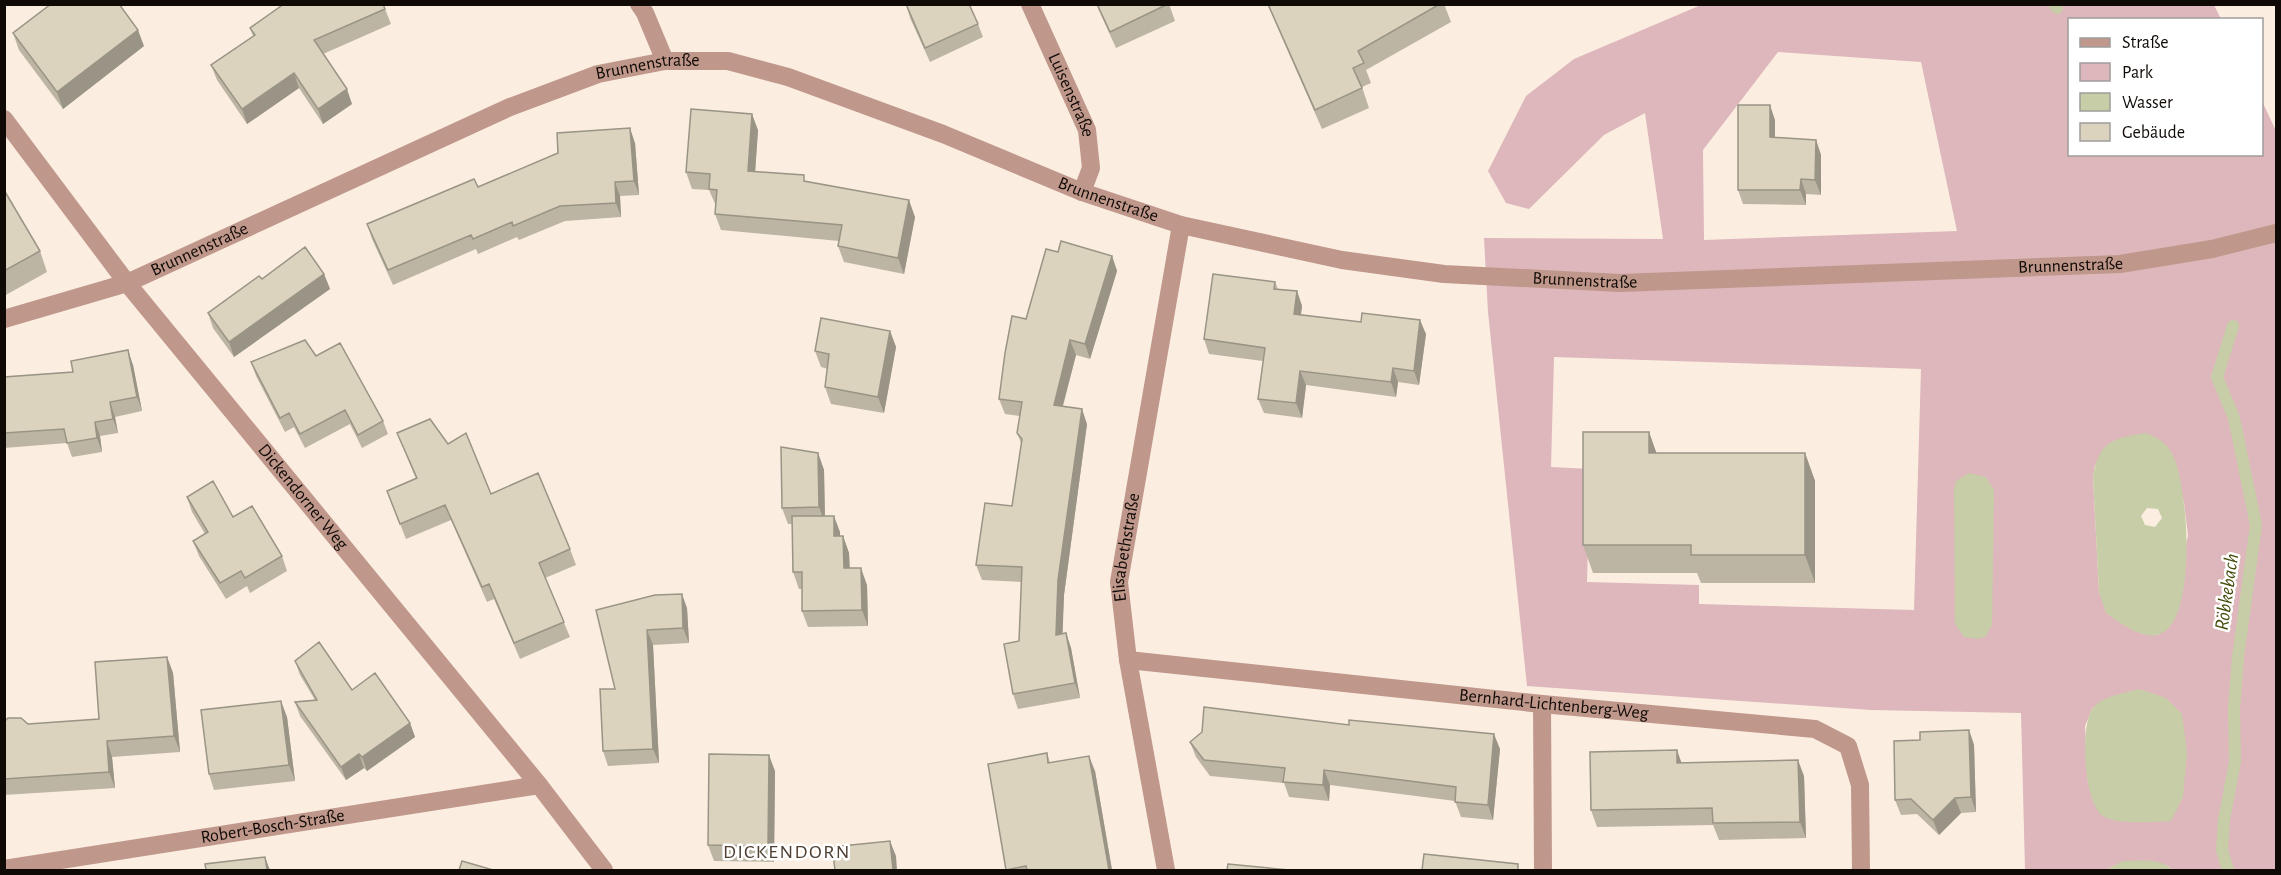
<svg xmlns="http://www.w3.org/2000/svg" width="2281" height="875" font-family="'Alegreya Sans',sans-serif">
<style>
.green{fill:#ddb7bb;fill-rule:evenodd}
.water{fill:#c7cda6;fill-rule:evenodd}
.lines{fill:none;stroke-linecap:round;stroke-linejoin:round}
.stream{stroke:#c7cda6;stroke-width:12}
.minor{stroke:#bf978b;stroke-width:18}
.tertiary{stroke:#bf978b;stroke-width:18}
.wall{fill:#bcb5a3}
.shaded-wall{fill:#999485}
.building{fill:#dbd3be;stroke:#999485;stroke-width:1.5}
.labels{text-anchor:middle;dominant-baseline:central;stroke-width:5;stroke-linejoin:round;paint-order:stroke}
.street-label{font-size:18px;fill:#100a06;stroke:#fff}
.water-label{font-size:20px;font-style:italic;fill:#454b0b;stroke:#fff}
.neighbourhood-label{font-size:20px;letter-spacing:1.5px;fill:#4f4033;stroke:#fff}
</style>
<rect width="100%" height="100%" fill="#fcede1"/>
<path class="green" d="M1701,5h513l7,14 -151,1v134h192v-53l14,30v739h-104l-4,-4 -15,-5h-29l-18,9h-81l-4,-157 -150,-3 -344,-24 -39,-374 -4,-74 179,1 -18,-126 -41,22 -75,74 -23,-6 -18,-32 38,-75 48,-37zM1778,52l143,10 36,169 -253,9 -1,-90zM1554,357l367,12 -7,241 -215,-6v-19l-112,-3 3,-113 -39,-2zM2172,454l12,49 4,33 -29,99 -16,-1 -19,-9 -25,-33 -6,-115 2,-12zM2093,707l-5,78 -3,-59z"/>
<path class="water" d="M2146,433c12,5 18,8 25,19 18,29 27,169 -11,182 -17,7 -41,-12 -54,-21l-7,-21 -6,-115c6,-36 20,-39 53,-44zM2147,508l11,1 4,9 -7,9 -10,-2 -4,-9z
M1969,473l17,4 8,13 -2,135 -6,11 -7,3 -15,-2 -9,-13 -1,-135 2,-8z
M2139,689l27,9 16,16 5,39 -4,44 -12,24c-16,1 -55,4 -68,-5 -19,-12 -24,-90 -10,-108 9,-12 33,-15 46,-19z
M2123,861c16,0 38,-4 49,9h-66z"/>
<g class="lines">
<path class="stream" d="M2054,4l3,4
M2228,870l-6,-20 2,-30 11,-58 -1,-53 4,-52 18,-132 -22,-107 -17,-41 16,-51"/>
<g class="minor">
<path d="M639,4l6,9 20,48"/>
<path id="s1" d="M1030,4l57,126 4,38 -9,24"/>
<path id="s2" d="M4,119l123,164 412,502 65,85"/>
<path id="s3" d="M1128,660l414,44 273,25 33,17 12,39 1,85"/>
<path d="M1542,704l1,166"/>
<path id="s4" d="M4,869l535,-84"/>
<path id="s5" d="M1166,870l-38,-210 -9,-78 62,-357"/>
</g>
<path class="tertiary" id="s6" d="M4,319l123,-36 383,-176 88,-33 67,-13h63l60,16 155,57 139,58 99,33 161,35 102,14 176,9 500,-19 92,-15 64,-16"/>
</g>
<path class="wall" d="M383,4l8,20 -68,30 29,50 -29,20 -24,-36 -52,36 -30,-44 -6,-15 42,-29 -3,-8z
M906,4l72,20 5,13 -53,25 -20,-44z
M1096,4h73l6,17 -59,27z
M1267,4h177l7,18 -85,48 5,13 -9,4 7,21 -47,21z
M13,33l131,13 -81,63 -44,-59z
M1775,120v18l41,2 5,15v40l-15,-1v11l-63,-1 -5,-14z
M758,130l-3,42 52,10 108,35 -11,57 -60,-12 -6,-16 1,-5 -118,-11 -6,-16 1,-8 -7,-16 -17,-1 -6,-17z
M635,143l4,52 -19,1 1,21 -56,4 -46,19 -2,-3 -39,17 -2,-5 -83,36 -21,-46 -5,-15 111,-37z
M4,190l36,61 7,21 -43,24z
M1058,252l54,4 5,15 -27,88 -14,-4 -13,51 24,18 -23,171 -2,39 4,-1 5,15 9,50 -62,11 -5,-15 6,-53 3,-59 -40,-2 -6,-15 36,-59 10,-61 -5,-12 3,-17 -15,-2 -6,-15 27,-80z
M324,274l6,15 -96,68 -21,-29 -5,-15z
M1275,282l3,7 19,2 5,15 -1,9 125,19 -7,51 -21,-3 -2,15 -90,-12 -4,33 -38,-5 -6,-14 5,-38 -54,-7 -5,-15z
M890,331l6,16 -12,66 -53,-9 -6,-17 3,-18 -7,-2 -6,-16z
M316,356l67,65 5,13 -26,14 -12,-24 -45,24 -11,-21 -9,5 -29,-56 -5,-14z
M133,365l9,46 -27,6 3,16 -18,3 2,16 -30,5 -5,-14 -63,5v-71l69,-5z
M1649,432l7,21h149l10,28v102h-114l-4,-10h-104l-10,-28z
M397,433l51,11 43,50 79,55 6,16 -31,13 25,59 -50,22 -26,-60 -7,3 -36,-82 -45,19 -19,-48 29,-12z
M818,453l6,17 1,46 15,16v4h3l6,17 1,15 17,17 1,41 -60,1 -6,-16v-22h-3l-6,-17 -1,-48h-4l-6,-16z
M187,497l46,20 49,39 5,15 -37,22 -3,-7 -21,13 -27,-43 -6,-15 12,-7 -13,-22z
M687,608l2,35 -36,2 6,118 -51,3 -5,-15 12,-62 -19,-79z
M167,657l6,16 7,79 -68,5 3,31 -111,7v-73l24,2 71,-5z
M295,661l57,29 58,33 5,14 -48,34 -3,-3 -18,12 -46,-64 -5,-14 20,-2 -15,-25z
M287,717l8,64 -81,9 -5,-16z
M1969,730l5,15 2,67 -15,1 -22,22 -22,-21 -16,1 -6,-15 25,-60z
M1190,742l310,7 -7,71 -32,-3 -6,-16 -125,-16 -1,16 -40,-4 -5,-14 -74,-7 -14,-19z
M1047,753l3,10 45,8 17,99h-105l-19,-106z
M1681,763l123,13 2,62 -87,2 -6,-15 -116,2 -6,-17z
M775,771l-1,91 -60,-1 -6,-16z"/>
<path class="shaded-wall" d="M138,30l6,16 -81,63 -6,-17z
M294,73l5,15 -52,36 -5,-15z
M347,89l5,15 -29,20 -5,-15z
M1770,105l5,15v32l-5,-15z
M752,114l6,16 -4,58 -6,-17z
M630,128l5,15 4,52 -5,-14z
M1816,140l5,15v40l-6,-15z
M1801,179l5,15v11l-6,-15z
M615,182l5,14 1,21 -5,-14z
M909,200l6,17 -11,57 -6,-16z
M1112,256l5,15 -27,88 -5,-15z
M324,274l6,15 -96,68 -5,-15z
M1297,291l5,15 -3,22 -5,-14z
M1420,320l6,14 -7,51 -5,-14z
M890,331l6,16 -12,66 -6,-16z
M1070,340l6,15 -17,65 -5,-15z
M128,350l5,15 9,46 -5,-14z
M1393,368l5,14 -2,15 -5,-15z
M1300,371l6,14 -4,33 -6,-15z
M110,402l5,15 3,16 -5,-14z
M1082,409l5,15 -23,171 -2,55 -6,-15 2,-55z
M95,422l5,14 2,16 -5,-14z
M1649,432l10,28 -10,-7z
M818,453l6,17 1,53 -6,-16z
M1805,453l10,28v102l-10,-28z
M834,516l6,16v21l-6,-17z
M843,536l6,17 1,32 -6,-17z
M861,568l6,17 1,41 -6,-16z
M682,594l5,14 2,35 -6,-15z
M647,630l6,15 6,118 -6,-14z
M1066,633l5,15 9,50 -5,-15z
M167,657l6,16 7,79 -6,-16z
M281,701l6,16 8,64 -6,-16z
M410,723l5,14 -48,34 -5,-14z
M1969,730l5,15 2,67 -5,-15z
M1494,734l6,15 -7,71 -5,-15z
M107,741l5,16 3,31 -6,-16z
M1677,750l6,17 -6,-4z
M359,754l5,14 -18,12 -5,-13z
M769,755l6,16 -1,91 -6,-16z
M1089,756l6,15 17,99h-3z
M1798,760l6,16 2,62 -6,-16z
M1324,770l6,15 -1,16 -6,-16z
M1955,798l6,15 -22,22 -6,-15z
M890,841l6,15 1,14h-4z
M265,857l5,13h-3z"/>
<path class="building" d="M51,4h68l19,26 -81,62 -44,-59z
M284,4h99l2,5 -71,31 33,49 -29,20 -24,-36 -52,36 -31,-44 44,-30 -5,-7z
M906,4h63l9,20 -53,24z
M1097,4h71l-58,28z
M1268,4h172l-82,47 6,12 -11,5 9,20 -47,22z
M1738,105h32v32l46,3 -1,40 -14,-1 -1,11h-62z
M691,109l61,5 -4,57 56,4v6l105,19 -11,58 -60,-12 4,-21 -127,-11 2,-24 -8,-1 1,-15 -24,-2z
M630,128l4,53 -19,1 1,21 -56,3 -47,20 -1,-4 -39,17 -2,-4 -83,35 -21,-46 107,-45 4,8 80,-34 -1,-20z
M4,190l36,61 -36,20z
M1061,241l51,15 -27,88 -15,-4 -16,65 28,4 -24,171 -2,55 10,-2 9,50 -62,11 -9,-50 15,-3 3,-74 -46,-2 9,-62 27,3 10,-67 -5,-6 5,-31 -23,-3 6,-46 7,-37 14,3 20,-70 12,3z
M305,247l19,27 -95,68 -21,-29 51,-37 3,3z
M1213,274l62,8 -1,7 23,2 -3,23 67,8 1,-9 58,7 -6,51 -21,-3 -2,14 -91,-11 -4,32 -38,-4 7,-51 -61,-9z
M821,318l69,13 -12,66 -53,-10 4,-33 -14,-3z
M305,340l11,16 24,-13 43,78 -25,14 -13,-25 -45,24 -11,-21 -9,5 -29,-56z
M128,350l9,47 -27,5 3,17 -18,3 2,16 -30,5 -3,-14 -60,4v-56l69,-5 -2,-11z
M430,419l18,25 18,-11 25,61 47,-21 32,76 -31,14 25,59 -50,21 -25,-59 -7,3 -37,-82 -45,19 -13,-33 30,-13 -20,-45z
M1583,432h66v21h156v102h-114v-10h-108z
M781,447l37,6 1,54 -37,1z
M213,481l20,36 19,-11 30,50 -37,22 -4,-7 -21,12 -27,-42 15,-9 -21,-35z
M792,516h42v20h9l1,32h17l1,42 -60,1v-39h-9z
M682,594l1,34 -36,2 6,119 -50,2 -3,-62h15l-19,-79 59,-15z
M319,642l33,48 23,-17 35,50 -48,34 -3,-3 -18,13 -46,-65 22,-2 -22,-39z
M167,657l7,79 -67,5 2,31 -105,7v-57l4,-4h13l7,6 71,-5 -4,-57z
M281,701l8,64 -80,9 -8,-64z
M1204,707l145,18v-5l145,14 -6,71 -33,-3 1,-15 -132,-17 -1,15 -40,-3 2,-14 -81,-8 -14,-18 12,-10z
M1969,730l2,67 -16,1 -22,22 -22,-21 -16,1 -1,-59 26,-1v-8z
M1677,750v13l121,-3 2,62 -87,1 -1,-15 -121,2 -1,-58z
M1047,753l1,10 41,-7 20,114h-82l-1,-4 -20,4 -18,-106z
M709,754l60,1 -1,91 -60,-1z
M890,841l3,29h-58l-3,-23z
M1424,854l94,10v6h-96z
M265,857l2,13h-63h2l-1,-6z
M462,861l31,9h-34z
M1228,864l61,6h-62z"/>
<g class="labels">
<g class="street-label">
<text stroke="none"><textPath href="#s6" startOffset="694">Brunnenstraße</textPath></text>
<text stroke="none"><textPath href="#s1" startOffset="100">Luisenstraße</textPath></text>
<text stroke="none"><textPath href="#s6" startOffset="1180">Brunnenstraße</textPath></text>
<text stroke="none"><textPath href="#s6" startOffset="208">Brunnenstraße</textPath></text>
<text stroke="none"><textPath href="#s6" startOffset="2152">Brunnenstraße</textPath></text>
<text stroke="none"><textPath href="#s6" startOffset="1666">Brunnenstraße</textPath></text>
<text stroke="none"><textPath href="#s2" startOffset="482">Dickendorner Weg</textPath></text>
<text stroke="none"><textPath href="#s5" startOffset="327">Elisabethstraße</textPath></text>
<text stroke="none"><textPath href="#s3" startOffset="428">Bernhard-Lichtenberg-Weg</textPath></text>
<text stroke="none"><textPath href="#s4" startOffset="272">Robert-Bosch-Straße</textPath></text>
</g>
<g class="water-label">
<text transform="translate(2227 592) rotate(-82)">Röbkebach</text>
</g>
<g class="neighbourhood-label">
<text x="787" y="852">DICKENDORN</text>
</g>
</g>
<rect width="2281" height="875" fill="none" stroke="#100a06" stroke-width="12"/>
<rect x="2068" y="18" width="195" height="138" fill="#ffffff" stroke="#9f9d9b" stroke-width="1.5"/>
<rect x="2080" y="38" width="30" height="9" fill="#bf978b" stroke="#9f9d9b" stroke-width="1.5"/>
<text x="2122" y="48" font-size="18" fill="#100a06">Straße</text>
<rect x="2080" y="63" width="30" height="18" fill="#ddb7bb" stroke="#9f9d9b" stroke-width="1.5"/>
<text x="2122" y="78" font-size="18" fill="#100a06">Park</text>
<rect x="2080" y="93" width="30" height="18" fill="#c7cda6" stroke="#9f9d9b" stroke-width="1.5"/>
<text x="2122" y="108" font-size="18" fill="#100a06">Wasser</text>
<rect x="2080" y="123" width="30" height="18" fill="#dbd3be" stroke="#9f9d9b" stroke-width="1.5"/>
<text x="2122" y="138" font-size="18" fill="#100a06">Gebäude</text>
</svg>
